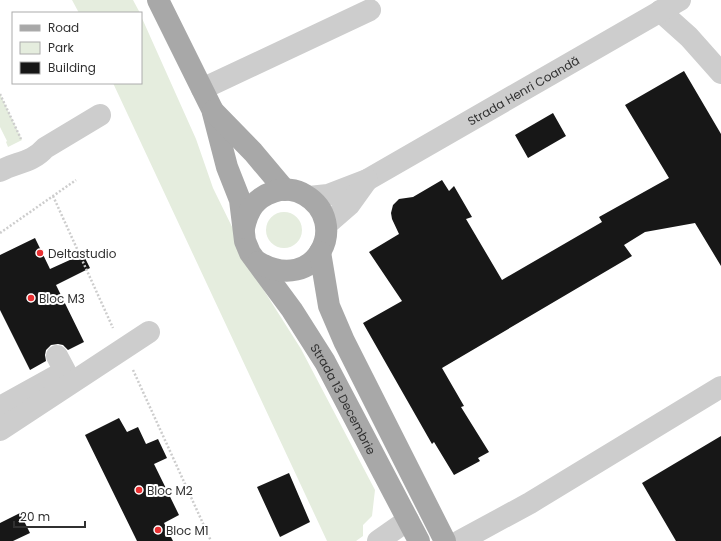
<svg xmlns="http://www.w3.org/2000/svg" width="721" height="541" font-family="Poppins,sans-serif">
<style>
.green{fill:#e5edde}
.building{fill:#171717}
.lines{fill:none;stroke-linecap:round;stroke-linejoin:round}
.path{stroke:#cdcdcd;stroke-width:2.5;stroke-dasharray:2 2;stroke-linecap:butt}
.minor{stroke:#cdcdcd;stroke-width:22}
.major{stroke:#a8a8a8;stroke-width:22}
.poi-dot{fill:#e93032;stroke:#fff;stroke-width:1.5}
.labels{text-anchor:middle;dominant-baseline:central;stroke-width:4;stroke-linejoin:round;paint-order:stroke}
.street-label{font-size:12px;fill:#303030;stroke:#fff}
.poi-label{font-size:12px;fill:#303030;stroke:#fff;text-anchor:start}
</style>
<rect width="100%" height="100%" fill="#fff"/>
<path class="green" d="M72,0h61l7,13h-61z
M141,16l55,123 17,49 26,53 24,48 38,60 74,141 -3,26 -9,9v11l-7,5h-29l-214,-458h28z
M0,94l22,46 -14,7 -2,-5 1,-1 -7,-14z
M266 230a18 18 0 1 1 36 0a18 18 0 1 1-36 0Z"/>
<path class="building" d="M684,71l37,63v132l-26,-43 -50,9 -21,13 8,11 -190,112 22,38 -3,1 28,45 -11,6 2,3 -26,14 -20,-33 -2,2 -69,-121 39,-22 -33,-49 30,-18 -7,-15 -1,-6 2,-8 6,-6 14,-2 29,-17 7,11 5,-5 18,31 -6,2 36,61 100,-58 -3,-5 70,-39 -44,-73z
M553,113l13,23 -38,22 -13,-23z
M35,238l15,31 33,-15 7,14 -34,17 28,57 -16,8 -5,-5 -5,-1 -7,1 -5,5 -1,5 1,6 -16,9 -30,-60v-55z
M119,418l8,14 11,-5 8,17 12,-5 9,19 -13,6 25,51 -15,8 9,18h-36l-52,-106z
M721,436v105h-45l-34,-58z
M289,473l21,49 -30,15 -23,-50z
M20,513l10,20 -17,8h-13v-18z"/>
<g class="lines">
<path class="path" d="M0,94l21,45
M53,196l60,132
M0,233l76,-53
M133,370l78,171"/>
<g class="minor">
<path d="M660,11l29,26 32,36"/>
<path d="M202,89l168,-79"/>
<path d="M0,171c16,-9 32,-8 45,-23l55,-33"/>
<path id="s1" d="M309,197l19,-2 39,-15 313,-180"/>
<path d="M326,225l23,-20 18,-25"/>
<path d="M0,407l65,-36 -8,-15"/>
<path d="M0,430l149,-98"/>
<path d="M378,541l30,-21"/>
<path d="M460,541l70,-38 191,-116"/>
</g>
<g class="major">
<path id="s2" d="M158,0l54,109 15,58 13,33 5,41 5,12 42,57 33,52 94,179"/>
<path d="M213,111l40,41 32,38"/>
<path d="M244,228c4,-18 11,-30 29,-36 10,-4 23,-3 32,3 46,27 11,101 -47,67"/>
<path d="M320,252l9,54 15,35 101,200"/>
</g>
</g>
<g class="poi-dot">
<circle cx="40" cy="253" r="4"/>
<circle cx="31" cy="298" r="4"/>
<circle cx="139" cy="490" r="4"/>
<circle cx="158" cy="530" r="4"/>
</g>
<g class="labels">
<g class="street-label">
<text stroke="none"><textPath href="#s1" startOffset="241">Strada Henri Coandă</textPath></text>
<text stroke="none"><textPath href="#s2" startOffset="445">Strada 13 Decembrie</textPath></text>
</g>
<g class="poi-label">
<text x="48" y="253">Deltastudio</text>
<text x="39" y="298">Bloc M3</text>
<text x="147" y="490">Bloc M2</text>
<text x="166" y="530">Bloc M1</text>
</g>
</g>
<rect x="12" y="12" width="130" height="72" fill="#ffffff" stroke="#acacac"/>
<rect x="20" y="25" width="20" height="6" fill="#a8a8a8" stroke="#acacac"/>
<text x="48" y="32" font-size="12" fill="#303030">Road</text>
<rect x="20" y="42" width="20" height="12" fill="#e5edde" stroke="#acacac"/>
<text x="48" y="52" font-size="12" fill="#303030">Park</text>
<rect x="20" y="62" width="20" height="12" fill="#171717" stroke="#acacac"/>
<text x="48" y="72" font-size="12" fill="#303030">Building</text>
<path d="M14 521v6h71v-6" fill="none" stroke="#303030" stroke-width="2"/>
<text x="20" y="521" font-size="12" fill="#303030" stroke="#ffffff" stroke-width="3" paint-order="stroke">20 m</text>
</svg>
